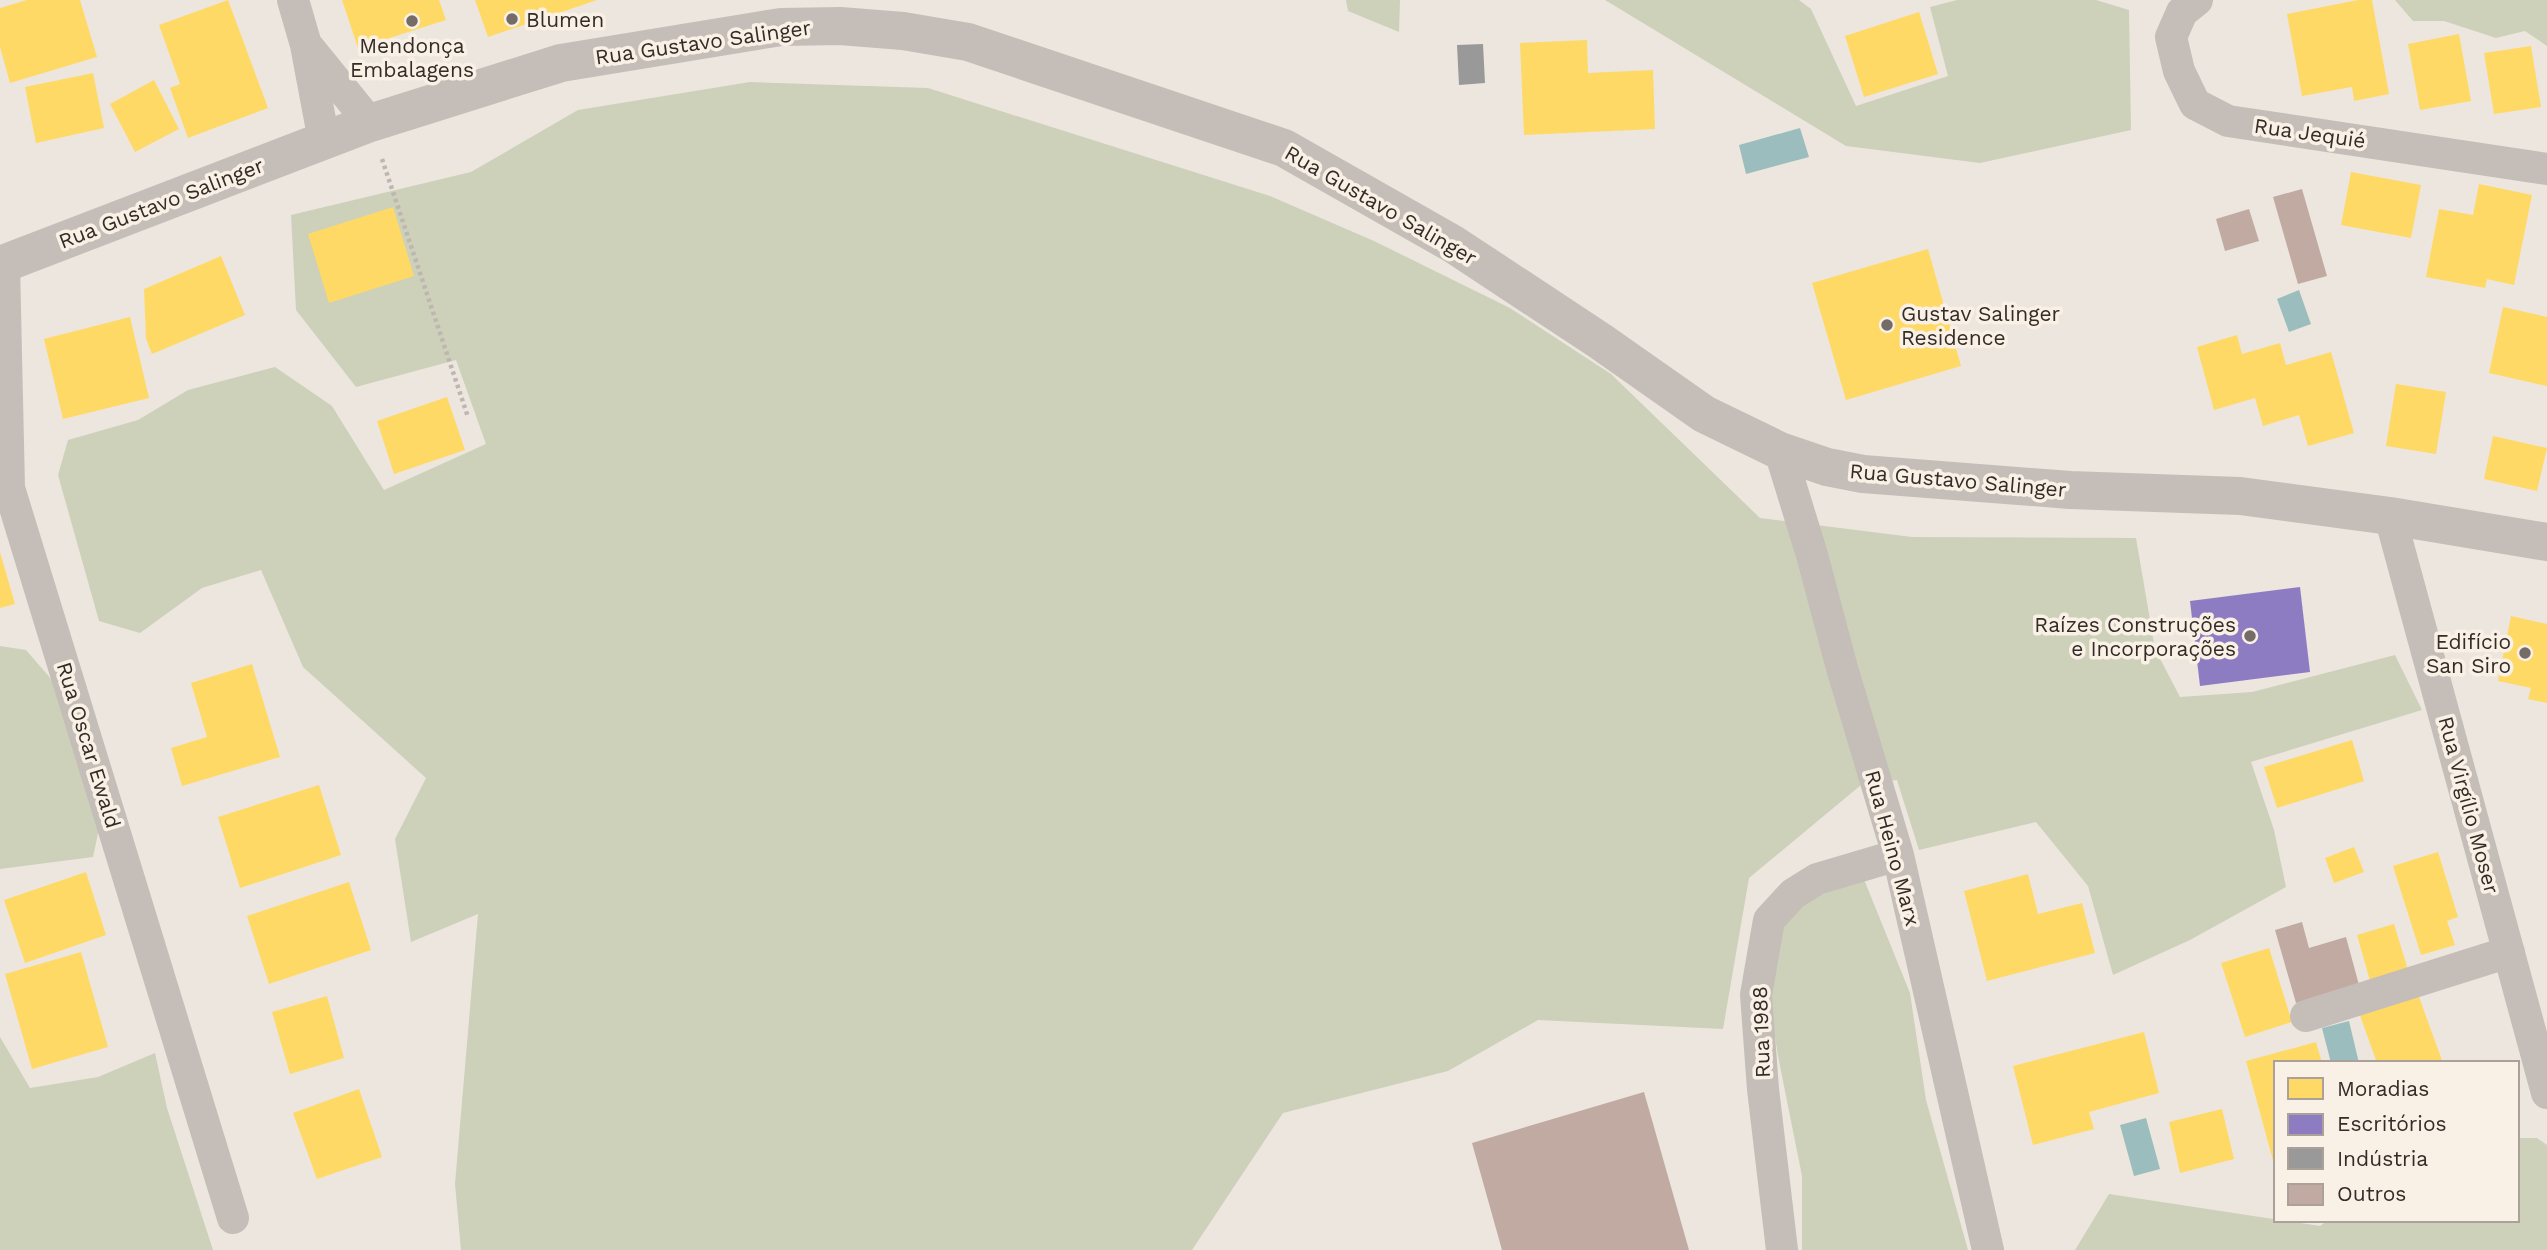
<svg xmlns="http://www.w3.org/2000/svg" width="2547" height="1250" font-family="'Work Sans',sans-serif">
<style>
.green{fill:#cdd1b9}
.water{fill:#9bbdbd}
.homes{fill:#ffd966}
.offices{fill:#8e7cc3}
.industry{fill:#999}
.building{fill:#c0aaa1}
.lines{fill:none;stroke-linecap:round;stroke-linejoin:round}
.path{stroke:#bdb6b1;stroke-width:4.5;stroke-dasharray:3.5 3.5;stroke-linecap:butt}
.minor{stroke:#c5beb8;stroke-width:32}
.tertiary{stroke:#c5beb8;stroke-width:38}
.poi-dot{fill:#756c67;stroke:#f9f0e6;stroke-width:2.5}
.labels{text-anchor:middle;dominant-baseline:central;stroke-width:7;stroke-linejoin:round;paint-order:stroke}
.poi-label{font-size:21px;fill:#352b27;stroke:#f9f0e6;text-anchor:start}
.street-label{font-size:21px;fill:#352b27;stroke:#f9f0e6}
</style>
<rect width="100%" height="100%" fill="#ece6df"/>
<path class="green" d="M1346,0h54l-1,32 -51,-21z
M1605,0h194l12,9 45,97 92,-30 -18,-69 27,-7h139l33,10 2,120 -151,33 -134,-17z
M2395,0h152v46l-22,-15 -29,7 -52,-17h-31z
M750,82l178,6 342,108 104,45 136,67 101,66 149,144 152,19 224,1 19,111 25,48 72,-5 143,-37 27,55 -171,52 23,68 12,57 -96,53 -77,35 -25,-89 -52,-64 -117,28 -22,-70 -36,5 -112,93 -26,151 -185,-9 -90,51 -165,42 -91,137h-731l-6,-66 23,-270 -67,28 -16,-103 31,-61 -123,-111 -42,-97 -59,18 -62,45 -41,-12 -41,-146 10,-35 70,-20 50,-30 87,-23 57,39 52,84 102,-46 -30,-84 -100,27 -60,-77 -5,-95 180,-43 107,-62z
M0,646l26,4 26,30 52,125 -11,52 -93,12z
M1859,867l51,126 16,107 42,150h-166v-74l-24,-120 -11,-71 17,-64 30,-36z
M0,1037l30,51 68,-11 57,-24 12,55 46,142h-213z
M2517,1138h20l10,7v105h-472l34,-56 211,32 8,-6h189z"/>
<path class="water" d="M1800,128l9,29 -63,17 -7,-29z
M2299,290l12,34 -22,8 -12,-33z
M2349,1021l10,42h-28l-9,-35z
M2146,1118l14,51 -26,7 -14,-51z"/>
<path class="homes" d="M27,0h53l17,57 -87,26 -10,-36v-39z
M228,0l40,108 -80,30 -18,-50 10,-4 -21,-59z
M342,0h97l7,20 -88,28z
M475,0h122l-109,37z
M2358,0h14l17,94 -35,7 -2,-14 -50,9 -15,-82z
M1919,12l19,62 -74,23 -19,-61z
M2459,34l12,67 -51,9 -12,-66z
M1587,40l1,33 65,-3 2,59 -131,6 -4,-92z
M2531,46l10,61 -47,7 -10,-61z
M93,73l11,55 -68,15 -11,-56z
M154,80l25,49 -44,23 -25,-48z
M2351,172l70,13 -10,53 -70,-13z
M2479,184l53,11 -18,90 -27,-6 -2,9 -59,-11 13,-68 34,6z
M393,207l21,69 -85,27 -21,-69z
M1928,249l33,117 -115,34 -34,-117z
M221,256l24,59 -93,39 -6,-15 -2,-50z
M2503,307l44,10v69l-58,-13z
M130,317l19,81 -86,21 -19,-80z
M2237,335l5,19 38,-11 6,22 45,-13 23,81 -46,13 -9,-31 -36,11 -8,-28 -41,12 -17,-63z
M2396,384l50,8 -10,62 -50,-8z
M447,397l18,53 -71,24 -17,-53z
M2493,436l54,12 -10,43 -53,-12z
M0,552l15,52 -15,4z
M2511,616l36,8v79l-19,-4 3,-11 -33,-7z
M252,664l28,93 -98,29 -11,-38 36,-11 -16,-54z
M2352,740l12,41 -87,27 -13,-41z
M319,785l22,70 -101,33 -22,-71z
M2354,847l10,25 -30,11 -9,-25z
M2438,852l20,65 -11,4 8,24 -34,10 -28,-89z
M86,872l20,63 -81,28 -21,-63z
M2028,874l10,40 44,-11 13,50 -108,28 -23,-90z
M349,882l22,68 -102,34 -22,-68z
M2394,924l14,46 -38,11 -13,-46z
M2269,948l23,74 -47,15 -24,-74z
M81,952l27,95 -76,22 -27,-95z
M2415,986l28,77h-66l-20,-56z
M327,996l17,62 -54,16 -18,-62z
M2144,1032l15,61 -70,19 5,17 -61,16 -20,-79z
M2316,1042l6,21h-46l-1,105 -29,-107z
M359,1089l23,68 -65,22 -24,-66z
M2222,1109l12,50 -54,14 -11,-51z"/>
<path class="offices" d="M2300,587l10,85 -110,14 -10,-85z"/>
<path class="industry" d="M1483,44l2,39 -26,2 -2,-40z"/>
<path class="building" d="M2302,189l25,87 -29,8 -25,-87z
M2249,209l10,32 -34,10 -9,-32z
M2302,922l7,26 37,-11 13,48 -63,18 -21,-73z
M1644,1092l45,158h-187l-30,-107z"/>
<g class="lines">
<path class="path" d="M382,159l86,258"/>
<path class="minor" d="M293,0l13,45 18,96
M2197,0l-15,12 -11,25 8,34 16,33 33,17 319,48
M309,48l61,75
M4,263l5,225 224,730
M1780,451l32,104 30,113 56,187 90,395
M2390,516l157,577
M2306,1016l203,-64
M1782,1250l-19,-161 -7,-94 13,-75 24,-26 24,-15 81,-24"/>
<path class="tertiary" d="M0,265l370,-142 191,-60 220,-36 59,-1 63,5 65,11 316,106 169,96 147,97 104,73 76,37 47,16 36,7 207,16 170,6 150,20 157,26"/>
</g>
<g class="poi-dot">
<circle cx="512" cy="19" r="7"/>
<circle cx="412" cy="21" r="7"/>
<circle cx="1887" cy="325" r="7"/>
<circle cx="2250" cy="636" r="7"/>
<circle cx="2525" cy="653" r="7"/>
</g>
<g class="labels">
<g class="poi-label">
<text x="526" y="19">Blumen</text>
<text x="412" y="45" text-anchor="middle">Mendonça<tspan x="412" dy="24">Embalagens</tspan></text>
<text x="1901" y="313">Gustav Salinger<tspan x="1901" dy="24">Residence</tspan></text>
<text x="2236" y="624" text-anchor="end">Raízes Construções<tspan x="2236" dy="24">e Incorporações</tspan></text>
<text x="2511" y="641" text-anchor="end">Edifício<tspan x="2511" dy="24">San Siro</tspan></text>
</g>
<g class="street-label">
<text transform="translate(703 42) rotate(-8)">Rua Gustavo Salinger</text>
<text transform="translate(2310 133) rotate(8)">Rua Jequié</text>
<text transform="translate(161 203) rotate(-21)">Rua Gustavo Salinger</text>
<text transform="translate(1381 205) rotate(30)">Rua Gustavo Salinger</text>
<text transform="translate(1958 480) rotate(5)">Rua Gustavo Salinger</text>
<text transform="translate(89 745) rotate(73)">Rua Oscar Ewald</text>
<text transform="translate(2469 805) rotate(75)">Rua Virgílio Moser</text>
<text transform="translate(1893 848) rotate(75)">Rua Heino Marx</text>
<text transform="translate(1761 1032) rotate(-92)">Rua 1988</text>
</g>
</g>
<rect x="2274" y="1061" width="245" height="161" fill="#f9f0e6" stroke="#aba19a" stroke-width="2"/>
<rect x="2288" y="1078" width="35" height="21" fill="#ffd966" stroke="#aba19a" stroke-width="2"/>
<text x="2337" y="1096" font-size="21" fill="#352b27">Moradias</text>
<rect x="2288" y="1114" width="35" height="21" fill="#8e7cc3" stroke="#aba19a" stroke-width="2"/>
<text x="2337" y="1131" font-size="21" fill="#352b27">Escritórios</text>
<rect x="2288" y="1148" width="35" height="21" fill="#999999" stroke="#aba19a" stroke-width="2"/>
<text x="2337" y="1166" font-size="21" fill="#352b27">Indústria</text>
<rect x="2288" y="1184" width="35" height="21" fill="#c0aaa1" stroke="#aba19a" stroke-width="2"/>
<text x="2337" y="1201" font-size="21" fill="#352b27">Outros</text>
</svg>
